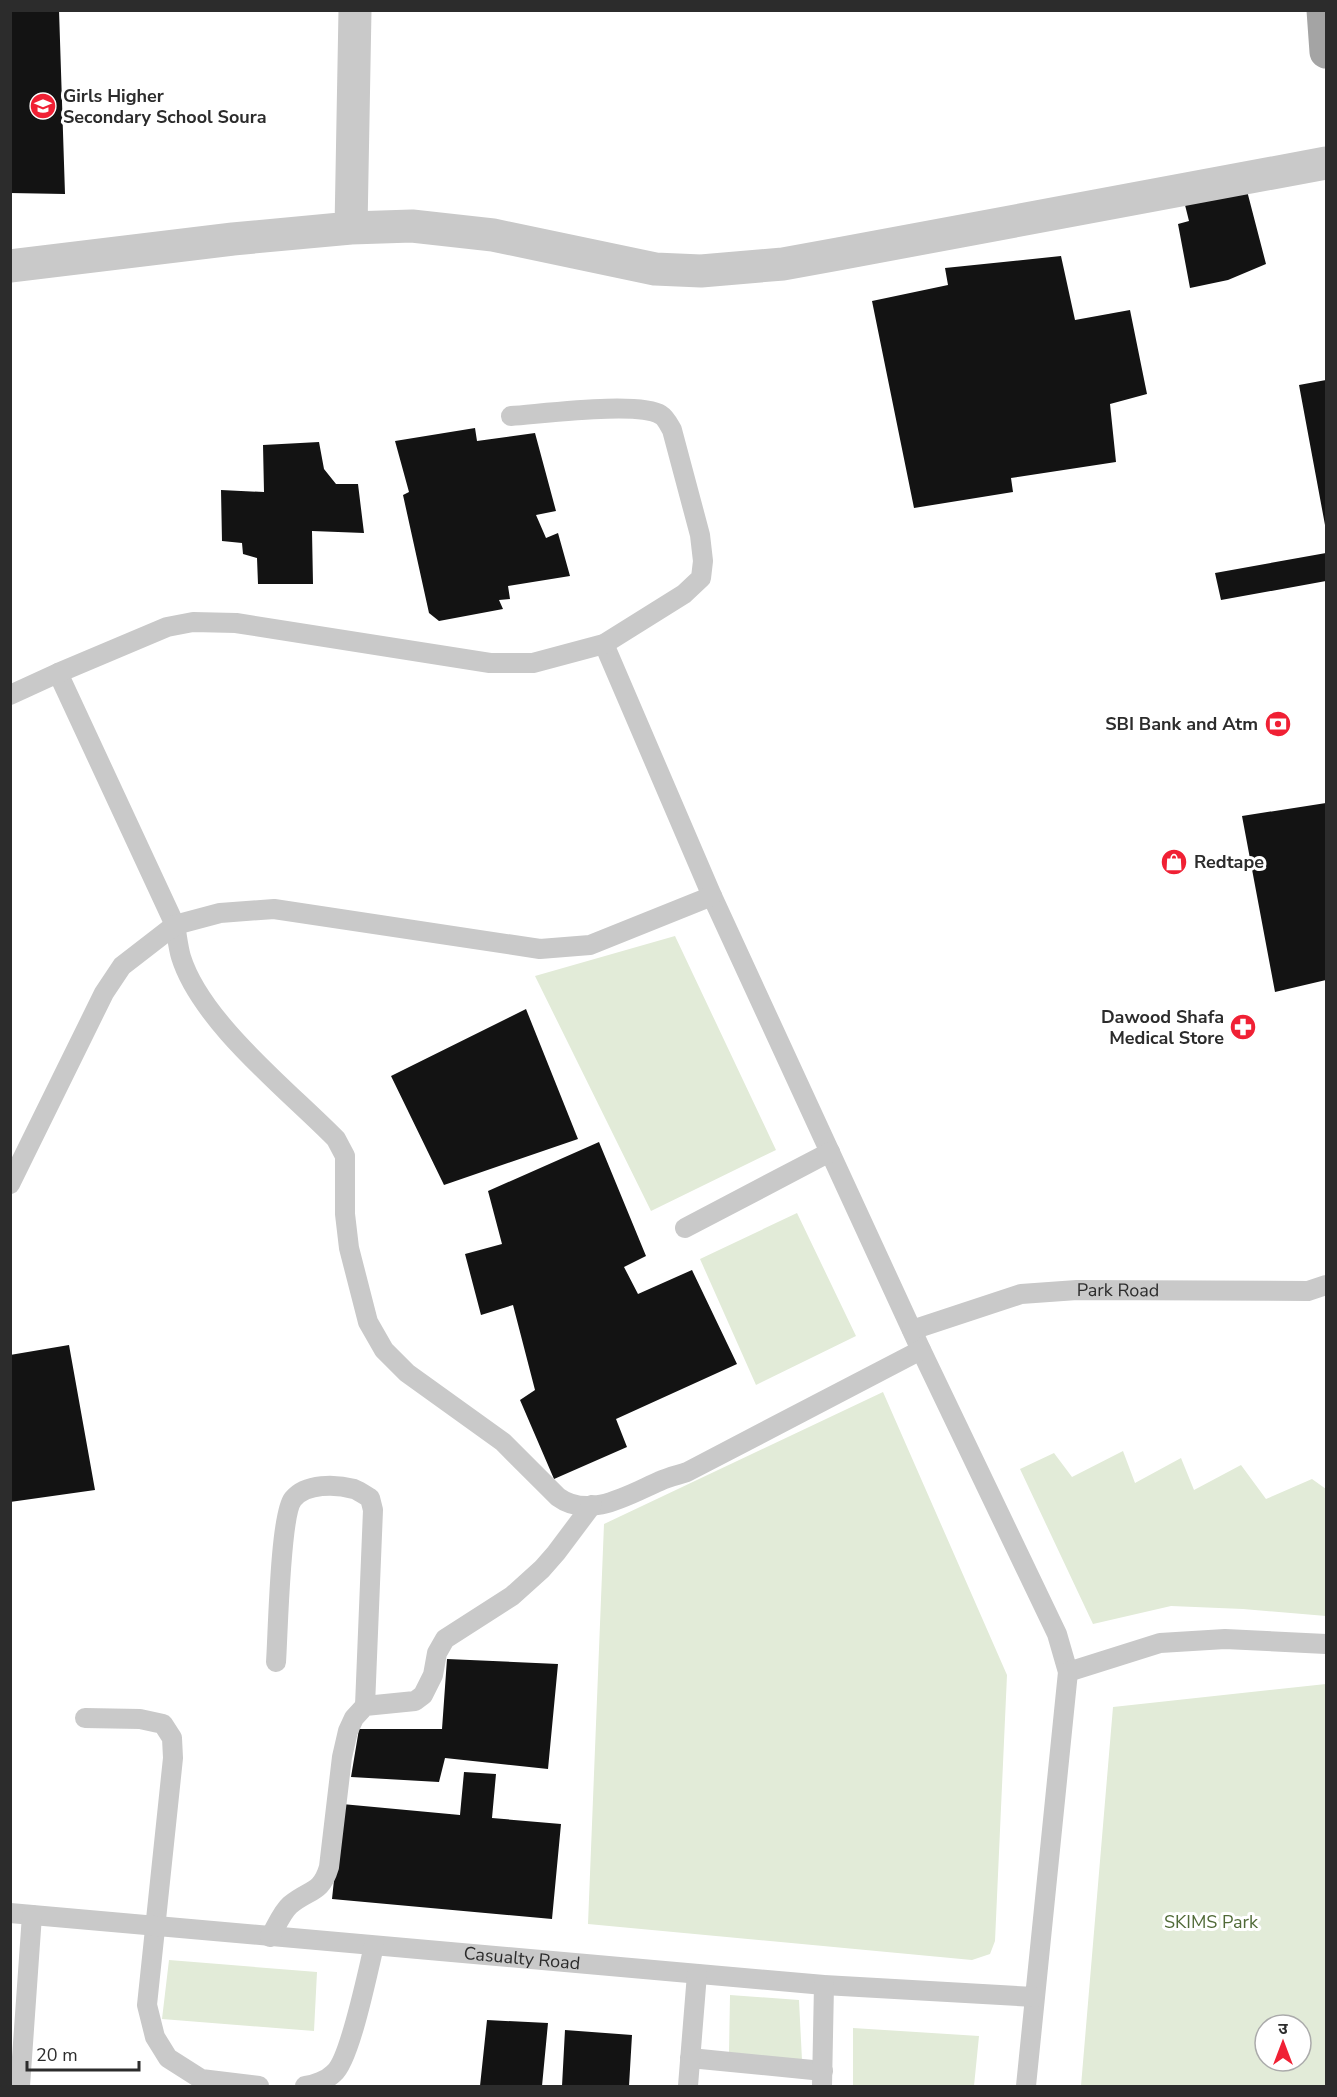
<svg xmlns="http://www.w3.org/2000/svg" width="1337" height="2097" font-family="'Nunito Sans','Noto Sans Devanagari',sans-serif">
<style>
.green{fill:#e2ebd8;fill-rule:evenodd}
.building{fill:#131313}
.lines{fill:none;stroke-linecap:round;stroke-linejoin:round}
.lane{stroke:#c9c9c9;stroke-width:20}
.street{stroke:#c9c9c9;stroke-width:33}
.primary{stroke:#a4a4a4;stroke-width:33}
.labels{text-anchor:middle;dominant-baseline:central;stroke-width:6;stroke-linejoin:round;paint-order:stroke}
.poi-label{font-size:18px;font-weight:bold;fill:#2c2c2c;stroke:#fff;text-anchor:start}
.street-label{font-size:18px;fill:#2c2c2c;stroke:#fff}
.park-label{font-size:18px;fill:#506a37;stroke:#fff}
</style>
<rect width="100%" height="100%" fill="#fff"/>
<path class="green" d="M675,936l101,214 -125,61 -116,-235z
M797,1213l59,123 -100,49 -56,-126z
M883,1392l124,283 -12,266 -5,13 -18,6 -384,-36 16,-400z
M1123,1451l12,32 46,-25 13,32 47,-25 25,34 46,-20 14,10v127l-83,-7 -72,-3 -78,18 -73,-155 34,-16 18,24z
M1326,1684v402h-245l32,-379zM1265,2025h36v36h-36z
M169,1960l148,12 -3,59 -152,-12z
M730,1995l69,5 3,60 -73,-7z
M853,2028l126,8 -5,50h-121z"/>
<path class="building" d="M10,10h49l6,184 -55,-1z
M1246,187l20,77 -38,16 -38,8 -12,-64 11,-3 -5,-20z
M1061,256l14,64 55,-10 17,84 -37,10 6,58 -105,16 2,14 -99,16 -42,-207 76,-16 -3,-17z
M1326,380v145h-1l-26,-140z
M475,428l2,13 58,-8 21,78 -20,4 10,23 12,-5 12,43 -62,10 2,13 -11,1 4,9 -64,12 -10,-8 -26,-118 6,-3 -14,-51z
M319,442l5,27 12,15h22l6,49 -52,-2 1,53h-55l-1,-26 -14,-4 -1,-11 -20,-2 -1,-51 43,2 -1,-47z
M1326,553v28l-105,19 -6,-27z
M1326,803v177l-51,12 -33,-176z
M526,1009l52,130 -134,46 -53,-109z
M599,1142l47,114 -22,11 14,27 54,-24 45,94 -121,55 11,28 -73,32 -34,-79 15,-10 -22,-85 -32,10 -16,-61 37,-10 -14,-53z
M69,1345l26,145 -85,12v-147z
M447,1659l111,5 -10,105 -103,-11 -6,24 -88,-5 8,-48h83z
M464,1772l32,2 -4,44 69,6 -9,95 -220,-20 10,-95 118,11z
M487,2020l61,3 -6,63h-62z
M565,2030l67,5 -3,51h-67z"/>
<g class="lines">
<g class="lane">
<path d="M604,644l108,252 209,454 136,284 11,38 -42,414"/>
<path d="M58,673l117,252c2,10 3,22 6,32 20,65 108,134 155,182l9,17v58l4,34 19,74 16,28 23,23 96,69 55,55c31,23 72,-3 102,-16 8,-4 18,-6 27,-9l234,-122"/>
<path d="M10,695l48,-22 109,-46 26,-5 43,1 254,40h43l71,-19 80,-50 17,-16 2,-17 -3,-26 -28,-105c-3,-5 -6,-12 -11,-15 -22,-14 -119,-1 -150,1"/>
<path d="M10,1184l94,-191 18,-27 53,-41 45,-12 54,-4 266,40 50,-4 122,-49"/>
<path d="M685,1228l145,-76"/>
<path id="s1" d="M912,1330l109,-36 56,-4 231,1 18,-6"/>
<path d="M276,1662c2,-27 4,-147 17,-163 13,-16 43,-15 61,-10 5,2 11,6 16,9l3,12 -8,196"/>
<path d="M1068,1672l92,-29 65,-4 101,5"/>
<path d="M85,1718l55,1 23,5 9,14 1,20 -26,247 8,32 13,21 33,21 58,7"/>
<path id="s2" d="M10,1913l814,72 210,12"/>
<path d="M270,1937c6,-10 12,-25 20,-32 19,-16 31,-11 39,-38l13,-110 6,-26 6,-13 11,-12 50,-5 8,-6 10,-20 4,-22 8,-14 67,-43 30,-27 14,-16 36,-48"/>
<path d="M690,2058l133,13"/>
<path d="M20,2086l12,-171"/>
<path d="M305,2086c10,-1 22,-6 29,-13 16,-13 34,-103 40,-127"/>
<path d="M688,2086l9,-112"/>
<path d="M822,2086l2,-101"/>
</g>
<path class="street" d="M351,228l4,-218
M10,266l223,-27 118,-11 61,-2 81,9 162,34 46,2 82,-7 55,-10 488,-91"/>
<path class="primary" d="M1323,10l3,42"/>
</g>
<defs>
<symbol id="school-disc" viewBox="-11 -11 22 22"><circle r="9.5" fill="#f02034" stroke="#fff"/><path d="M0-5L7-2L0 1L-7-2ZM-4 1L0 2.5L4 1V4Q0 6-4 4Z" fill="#fff"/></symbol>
<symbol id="bank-disc" viewBox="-11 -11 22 22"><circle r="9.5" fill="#f02034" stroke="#fff"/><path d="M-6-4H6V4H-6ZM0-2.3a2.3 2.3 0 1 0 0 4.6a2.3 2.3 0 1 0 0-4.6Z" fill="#fff"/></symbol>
<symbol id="shop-disc" viewBox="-11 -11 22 22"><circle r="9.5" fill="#f02034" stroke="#fff"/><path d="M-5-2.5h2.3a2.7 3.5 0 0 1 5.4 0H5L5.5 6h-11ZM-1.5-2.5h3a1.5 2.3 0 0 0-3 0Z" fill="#fff"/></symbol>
<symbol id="pharmacy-disc" viewBox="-11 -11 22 22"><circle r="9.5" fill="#f02034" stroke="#fff"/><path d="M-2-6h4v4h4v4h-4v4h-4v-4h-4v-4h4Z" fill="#fff"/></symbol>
</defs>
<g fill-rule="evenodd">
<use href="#school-disc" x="28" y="91" width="30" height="30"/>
<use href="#bank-disc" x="1263" y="709" width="30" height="30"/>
<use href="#shop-disc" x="1159" y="847" width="30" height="30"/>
<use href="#pharmacy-disc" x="1228" y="1012" width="30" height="30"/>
</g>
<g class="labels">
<g class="poi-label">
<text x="63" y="96">Girls Higher<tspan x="63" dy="21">Secondary School Soura</tspan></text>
<text x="1258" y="724" text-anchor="end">SBI Bank and Atm</text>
<text x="1194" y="862">Redtape</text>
<text x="1224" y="1017" text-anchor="end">Dawood Shafa<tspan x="1224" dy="21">Medical Store</tspan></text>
</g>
<g class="street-label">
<text stroke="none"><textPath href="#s1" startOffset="212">Park Road</textPath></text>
<text stroke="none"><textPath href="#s2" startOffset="514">Casualty Road</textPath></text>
</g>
<g class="park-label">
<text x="1211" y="1922">SKIMS Park</text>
</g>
</g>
<rect width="1337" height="2097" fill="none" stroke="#2c2c2c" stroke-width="24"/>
<g transform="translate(1283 2043)"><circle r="28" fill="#ffffff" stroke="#ababab" stroke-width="1.5"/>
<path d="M0-4.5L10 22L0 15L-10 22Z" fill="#f02034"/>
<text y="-9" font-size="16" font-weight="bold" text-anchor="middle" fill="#2c2c2c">उ</text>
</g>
<path d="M27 2061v9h112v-9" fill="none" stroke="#2c2c2c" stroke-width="3"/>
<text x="36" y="2061" font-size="18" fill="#2c2c2c" stroke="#ffffff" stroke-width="4.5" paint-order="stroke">20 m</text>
</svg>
